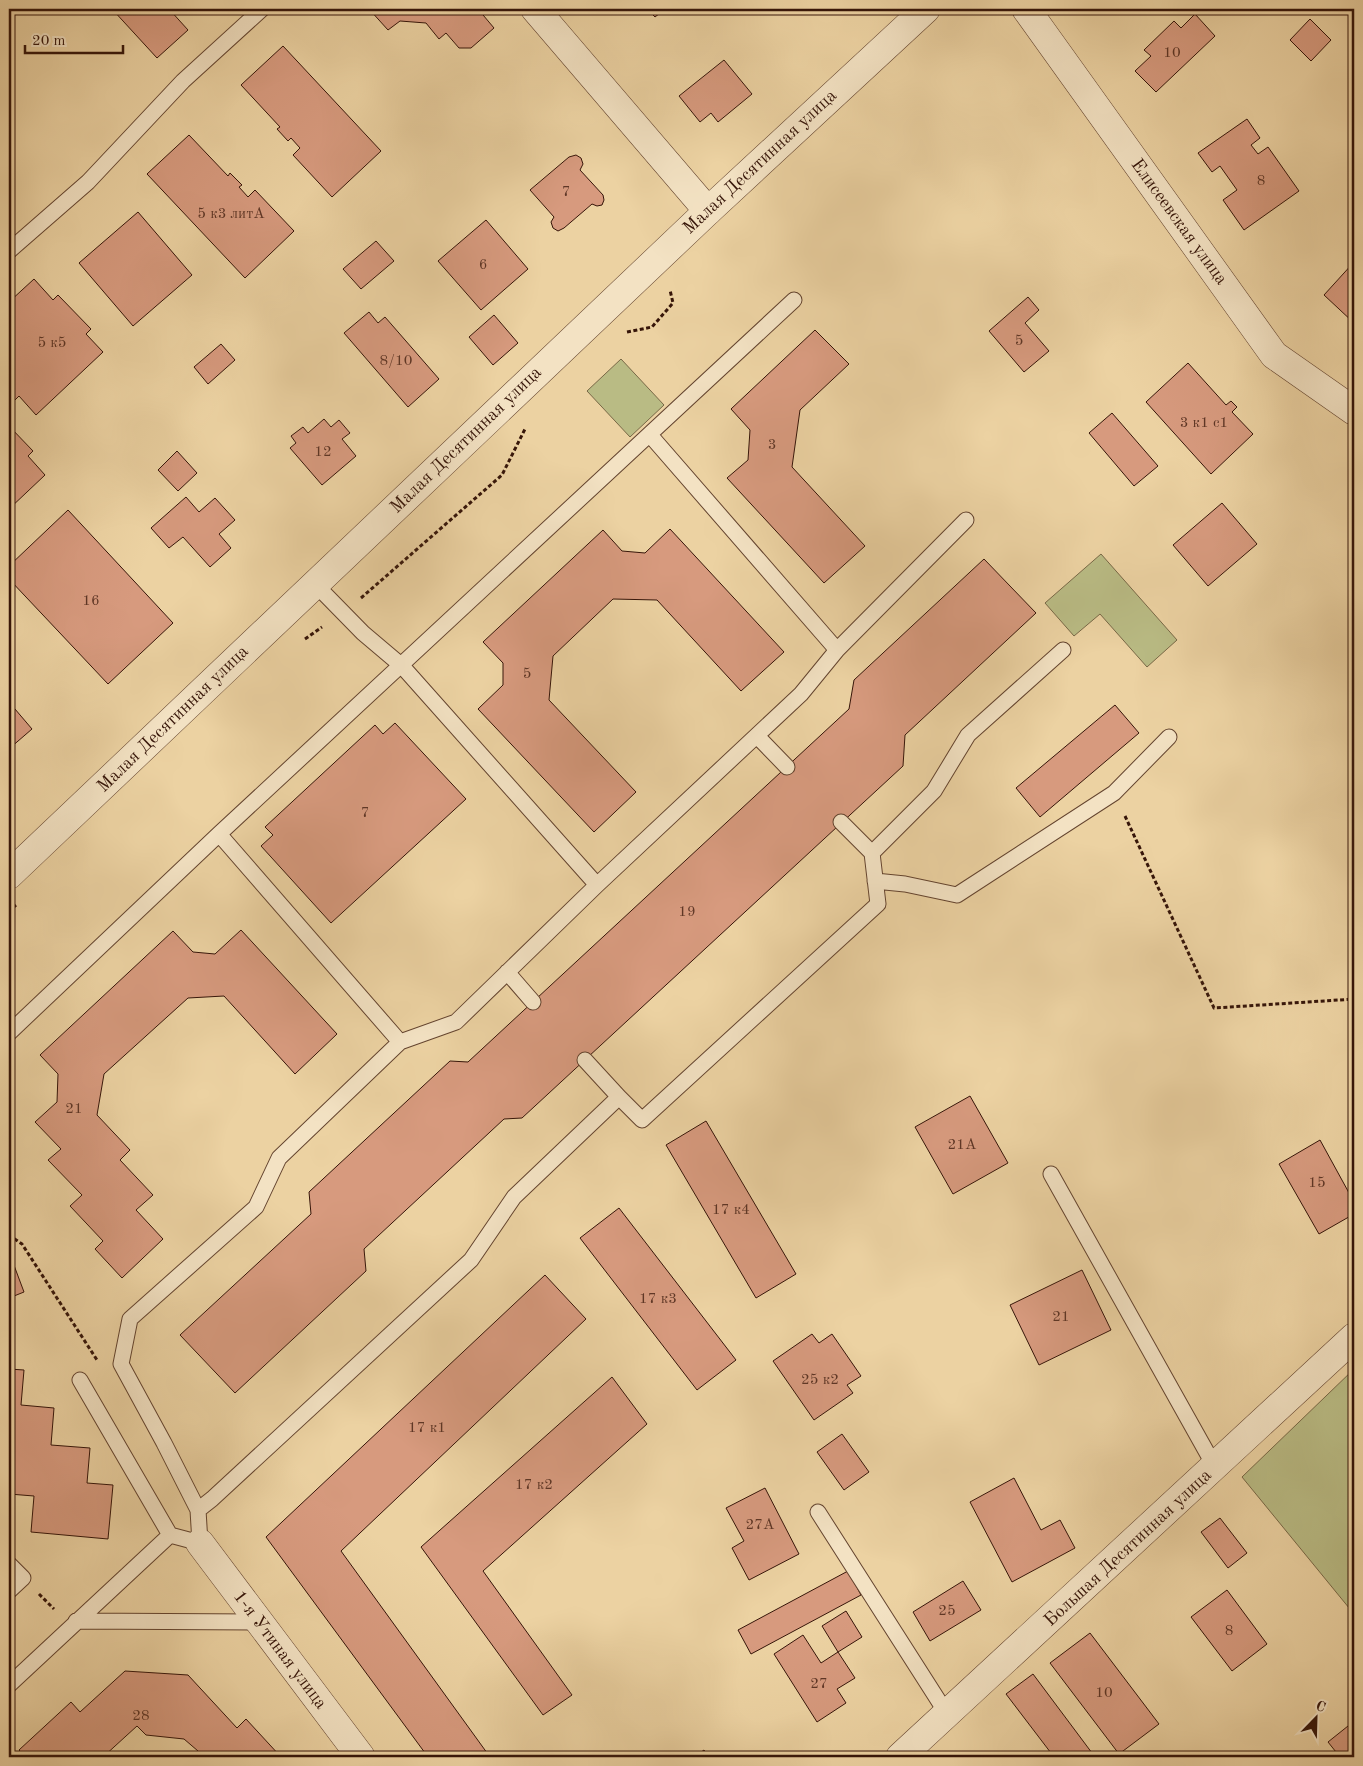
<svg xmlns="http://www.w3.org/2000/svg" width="1363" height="1766" font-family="'Old Standard TT',serif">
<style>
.green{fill:#b9bb84;stroke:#786846}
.building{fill:#d79a7e;stroke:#361509}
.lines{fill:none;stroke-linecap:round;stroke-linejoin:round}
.service-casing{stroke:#64442f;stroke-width:17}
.minor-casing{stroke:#64442f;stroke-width:29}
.tertiary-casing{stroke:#64442f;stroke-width:29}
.path{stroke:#361509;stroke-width:3;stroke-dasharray:4 2.5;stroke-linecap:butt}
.service{stroke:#f3e2c3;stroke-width:15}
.minor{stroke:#f3e2c3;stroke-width:28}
.tertiary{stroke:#f3e2c3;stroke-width:28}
.labels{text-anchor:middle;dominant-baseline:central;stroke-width:5;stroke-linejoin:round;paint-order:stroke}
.number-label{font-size:15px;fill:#5e3626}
.street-label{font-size:18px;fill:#361509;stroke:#f3e2c3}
</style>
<rect width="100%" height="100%" fill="#ecd2a2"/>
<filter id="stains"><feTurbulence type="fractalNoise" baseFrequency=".004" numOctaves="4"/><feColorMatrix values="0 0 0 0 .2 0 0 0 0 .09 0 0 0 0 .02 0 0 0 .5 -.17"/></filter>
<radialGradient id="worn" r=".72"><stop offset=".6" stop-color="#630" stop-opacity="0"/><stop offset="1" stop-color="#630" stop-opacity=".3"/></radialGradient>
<path class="green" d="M621,359l43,46 -34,32 -43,-46z
M1101,554l76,86 -30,27 -47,-53 -26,22 -29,-33z
M1354,1369v245l-112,-137z"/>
<path class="building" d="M112,9h57l19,21 -31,28z
M369,9h109l16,19 -23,20h-12l-13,-15 -7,6 -13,-16 -26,-2 -12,9z
M647,9h18l-10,8z
M1195,14l20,22 -59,56 -21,-21 16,-15 -7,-6 30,-29 7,7z
M1310,19l21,21 -20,21 -21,-21z
M283,46l98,105 -49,46 -39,-42 7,-7 -9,-10 -3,3 -11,-12 3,-2 -39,-42z
M724,60l28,34 -34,28 -7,-9 -11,9 -21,-26z
M1247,119l13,19 -9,7 7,9 10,-7 31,44 -55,39 -21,-30 14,-10 -17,-24 -8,6 -14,-19z
M189,135l39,41 2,-3 12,12 -3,2 9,10 7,-7 39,41 -49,47 -98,-104z
M576,155l5,3 2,6 -3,6 23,25 1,5 -2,5 -5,1 -5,-2 -28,24 -6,3 -5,-3 -2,-6 3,-5 -24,-27 39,-33z
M138,212l54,63 -59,51 -54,-63z
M486,220l42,49 -47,41 -43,-49z
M376,241l18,20 -33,28 -18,-20z
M1354,262v61l-30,-28z
M34,279l19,21 5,-5 33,34 -5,5 17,18 -67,63 -17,-19 -6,6 -4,-5v-95z
M1028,297l11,13 -14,13 24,28 -25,21 -35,-41z
M369,312l9,11 7,-6 54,62 -31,28 -64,-74z
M494,315l24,28 -25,22 -24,-28z
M815,330l34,34 -49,46 -8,57 73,79 -41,37 -97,-105 21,-18 2,-30 -19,-21z
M221,344l14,16 -27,24 -14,-17z
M1188,363l38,42 5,-4 6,6 -5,5 21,22 -42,40 -65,-72z
M1112,413l46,53 -24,20 -45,-53z
M324,419l7,8 8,-7 11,13 -8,6 14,17 -34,29 -32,-37 6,-5 -5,-7 12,-9 5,6z
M9,426l24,25 -5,5 17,19 -36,34z
M177,451l20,22 -19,18 -20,-21z
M186,497l13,15 16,-14 20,22 -16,14 12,14 -21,19 -27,-30 -14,11 -18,-20z
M1222,503l35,41 -49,42 -35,-41z
M68,510l105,113 -65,61 -99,-105v-13z
M670,529l114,123 -43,39 -84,-91 -44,-1 -60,57 -4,44 87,92 -42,40 -116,-123 25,-24v-22l-20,-21 120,-112 19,21 23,2z
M984,559l52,54 -131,122 -2,31 -381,352 -18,1 -140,130 2,22 -131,122 -55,-58 131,-121 -2,-22 141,-131 18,1 381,-353 5,-29z
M9,702l23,27 -22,19 -1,-1z
M1115,705l24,28 -99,84 -24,-29z
M395,723l71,76 -135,124 -70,-77 12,-11 -8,-8 110,-102 8,9z
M241,930l96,104 -42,40 -71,-78 -36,2 -84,76 -7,41 33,35 -10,10 33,35 -17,15 27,29 -41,39 -27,-29 8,-8 -33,-35 12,-11 -34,-35 13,-11 -26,-27 22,-20 1,-28 -18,-19 133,-124 20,21 22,2z
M970,1096l38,67 -55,31 -38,-67z
M706,1121l90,153 -40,24 -90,-153z
M1320,1140l34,62v12l-35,20 -40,-70z
M619,1208l117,152 -39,30 -117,-152z
M9,1252l15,40 -15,6z
M1082,1270l29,60 -72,35 -29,-60z
M545,1275l41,44 -245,232 149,206h-62l-162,-220z
M812,1334l7,9 13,-9 29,42 -14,9 6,8 -39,27 -41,-59z
M9,1369l15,1 -3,35 33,3 -3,37 39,3 -3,35 26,2 -5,54 -77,-7 3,-36 -25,-2z
M612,1377l35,47 -164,147 89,124 -29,20 -122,-168z
M842,1434l27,38 -25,18 -27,-38z
M1014,1478l27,52 19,-10 15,28 -63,34 -42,-80z
M765,1488l34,66 -50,26 -17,-32 12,-7 -18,-33z
M1220,1518l27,35 -19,15 -27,-36z
M848,1571l13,24 -110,59 -13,-24z
M963,1581l18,29 -51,31 -17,-29z
M1227,1590l40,54 -35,27 -41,-54z
M846,1611l16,26 -24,15 -16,-26z
M1090,1633l69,91 -40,30 -69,-91z
M803,1635l18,28 17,-11 17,26 -18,11 9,14 -29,19 -43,-68z
M125,1671l63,4 49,53 9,-9 35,38h-81l-2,-6 -14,-12 -38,-4 -9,-9 -34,31h-77l-7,-7 52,-48 9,10z
M1033,1674l62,83h-41l-48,-63z
M1353,1722l1,35h-14l-12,-15z
M704,1750l5,7h-15z"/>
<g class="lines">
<defs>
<path id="service" d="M9,251l79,-69 95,-101 79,-72
M650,435l187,215
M315,584l48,49 39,33 195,219
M757,736l30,31
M841,822l31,31
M219,834l181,208
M875,881l30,3 52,11 157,-102 55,-56
M507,972l26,30
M9,1033l210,-199 575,-534
M585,1060l34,37
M1051,1174l164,293
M80,1380l90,155
M198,1510l14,-11 259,-239 43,-63 105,-100 23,23 236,-216 -6,-51 62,-62 34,-56 95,-85
M818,1512l129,202
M9,1564l14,14 -14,13
M76,1621l183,1
M9,1685l161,-150 30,8 -2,-33 -34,-67 -43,-79 9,-45 126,-112 23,-49 121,-116 56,-20 141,-137 204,-191 36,-44 129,-130"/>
<path id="minor" d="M535,9l173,202
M1026,9l248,346 80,56
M200,1543l161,214"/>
<path id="tertiary" d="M9,875l699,-664 218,-202
M900,1757l454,-420"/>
</defs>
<use href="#service" class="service-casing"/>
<use href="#minor" class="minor-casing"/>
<use href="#tertiary" class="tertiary-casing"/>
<path class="path" d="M627,332l25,-5 21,-24 -3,-13
M361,598l141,-123 23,-46
M305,639l17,-12
M1125,816l89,192 140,-9
M9,911l7,-6
M9,1235l13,9 75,116
M39,1594l15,15"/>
<use href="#service" class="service"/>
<use href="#minor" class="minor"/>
<use href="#tertiary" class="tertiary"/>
</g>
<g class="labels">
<g class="number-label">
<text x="1172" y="53">10</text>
<text x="1261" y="181">8</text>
<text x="566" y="192">7</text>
<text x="231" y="214">5 к3 литА</text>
<text x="483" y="265">6</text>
<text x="1019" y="341">5</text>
<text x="52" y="343">5 к5</text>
<text x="396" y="361">8/10</text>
<text x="1204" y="423">3 к1 с1</text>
<text x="772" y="445">3</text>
<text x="323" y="452">12</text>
<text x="91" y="601">16</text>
<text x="527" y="674">5</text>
<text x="365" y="813">7</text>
<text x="687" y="912">19</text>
<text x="74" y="1109">21</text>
<text x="962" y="1145">21А</text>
<text x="1317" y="1183">15</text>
<text x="731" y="1210">17 к4</text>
<text x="658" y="1299">17 к3</text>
<text x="1061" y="1317">21</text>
<text x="820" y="1380">25 к2</text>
<text x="427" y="1428">17 к1</text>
<text x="534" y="1485">17 к2</text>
<text x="760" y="1525">27А</text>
<text x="947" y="1611">25</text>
<text x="1229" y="1631">8</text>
<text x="819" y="1684">27</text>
<text x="1104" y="1693">10</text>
<text x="141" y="1716">28</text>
</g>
<g class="street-label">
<text transform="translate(760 162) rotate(-43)">Малая Десятинная улица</text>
<text transform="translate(1179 222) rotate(54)">Елисеевская улица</text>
<text transform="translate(466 440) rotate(-44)">Малая Десятинная улица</text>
<text transform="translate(173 719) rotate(-44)">Малая Десятинная улица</text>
<text transform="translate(1128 1548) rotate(-43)">Большая Десятинная улица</text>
<text transform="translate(280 1650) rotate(53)">1-я Утиная улица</text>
</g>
</g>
<rect width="1363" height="1766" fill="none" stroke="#ecd2a2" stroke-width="30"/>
<rect x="10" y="10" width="1343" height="1746" fill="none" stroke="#361509" stroke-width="2.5"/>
<rect x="15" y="15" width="1333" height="1736" fill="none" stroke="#361509"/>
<g transform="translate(1316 1718) rotate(23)" stroke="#f3e2c3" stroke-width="4" paint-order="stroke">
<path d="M0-4L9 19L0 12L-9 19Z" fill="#361509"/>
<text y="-8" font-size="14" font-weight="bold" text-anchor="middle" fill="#361509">С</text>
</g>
<path d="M25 45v8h98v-8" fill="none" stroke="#361509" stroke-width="2.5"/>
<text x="32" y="45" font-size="15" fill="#361509" stroke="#f3e2c3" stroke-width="4" paint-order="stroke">20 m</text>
<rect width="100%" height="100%" filter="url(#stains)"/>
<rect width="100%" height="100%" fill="url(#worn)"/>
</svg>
